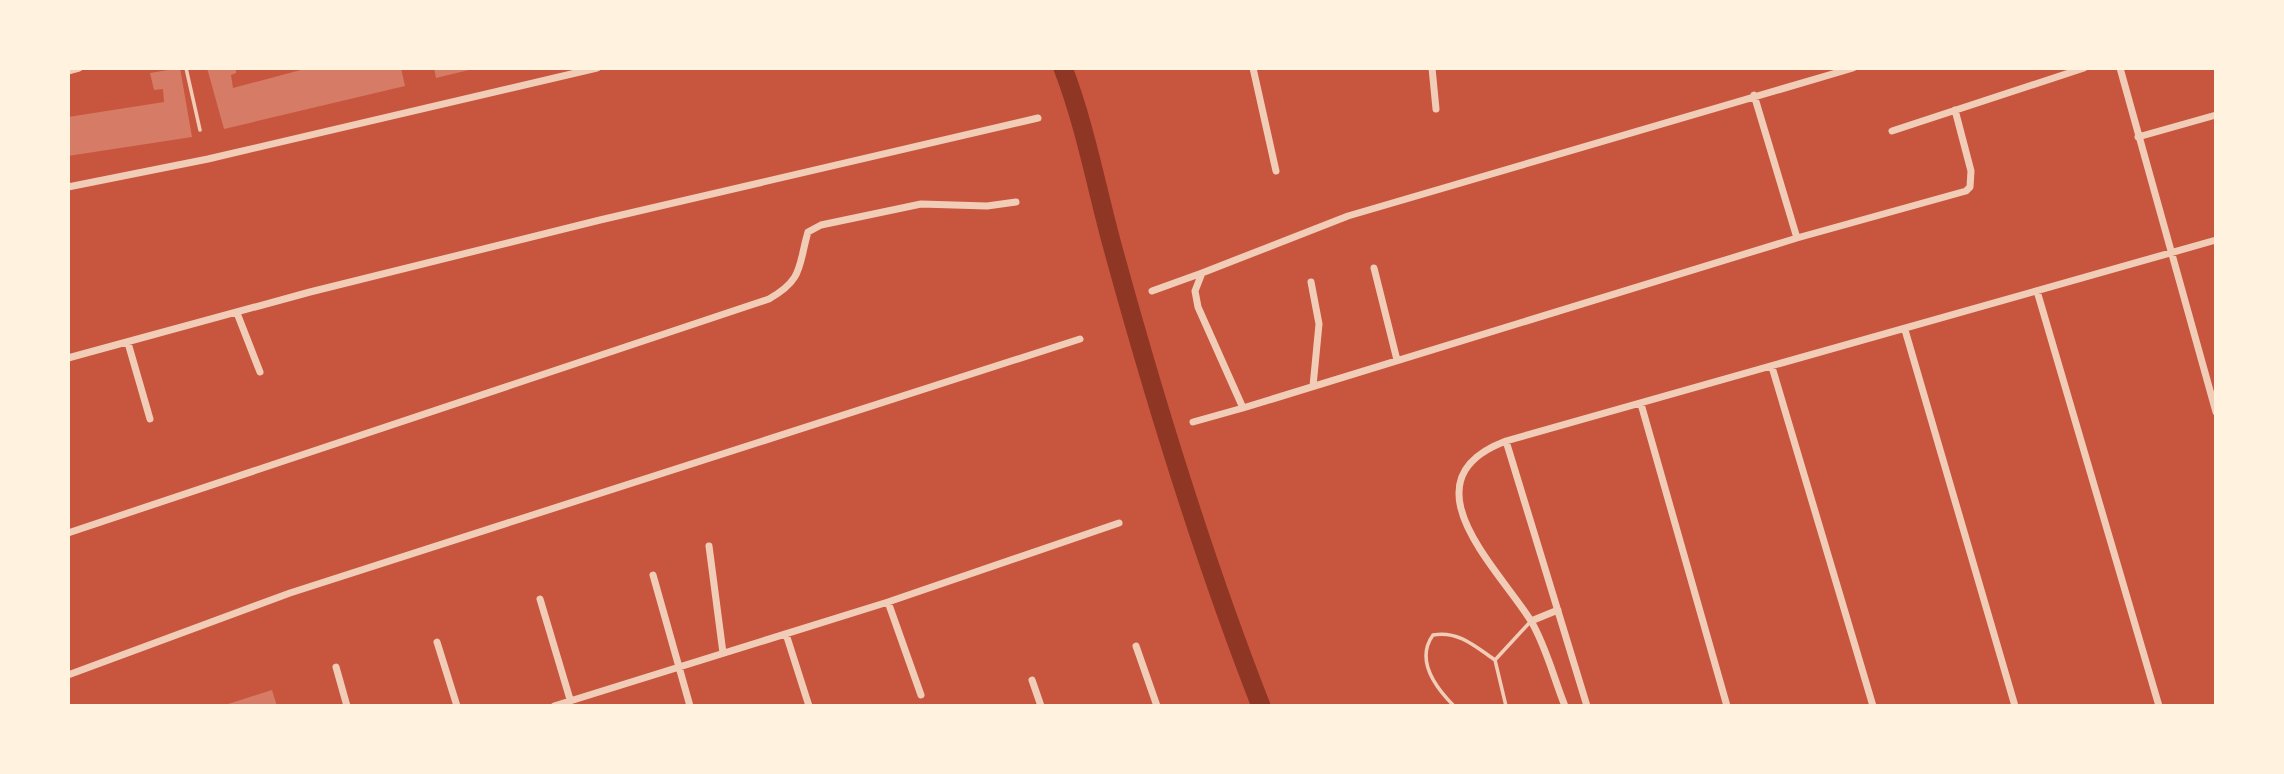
<svg xmlns="http://www.w3.org/2000/svg" width="2284" height="774" font-family="Ubuntu,sans-serif">
<style>
.lines{fill:none;stroke-linecap:round;stroke-linejoin:round}
.canal{stroke:#8f3625;stroke-width:19}
.building{fill:#d67c66}
.service{stroke:#f1ccb7;stroke-width:3.5}
.minor{stroke:#f1ccb7;stroke-width:7}
</style>
<rect width="100%" height="100%" fill="#c8553d"/>
<g class="lines">
<path class="canal" d="M1063,68c23,60 34,123 51,184 42,153 89,306 147,454"/>
</g>
<path class="building" d="M180,68l12,69 -124,19v-39l96,-15 -1,-13 -9,1 -4,-17z
M207,68h29v5l-5,2 2,13 75,-20h93l4,18 -181,43z
M434,68h39v1l-37,9z
M272,690l5,16h-52v-1z"/>
<g class="lines">
<path class="service" d="M186,68l14,62
M1495,660l11,46
M1454,706c-19,-19 -39,-46 -21,-71 25,-5 43,12 62,25l36,-39"/>
<path class="minor" d="M1253,68l23,103
M1432,68l4,41
M1853,68l-505,148 -146,57 -7,18 3,16 45,101 554,-170 169,-47 4,-4 1,-16 -16,-61
M2120,68l96,344
M68,71l11,-3
M1754,95l43,143
M1892,131l192,-63
M2138,137l78,-22
M68,187l140,-28 389,-91
M1374,268l23,92
M1311,282l8,42 -6,62
M1152,291l50,-18
M2037,291l122,415
M237,313l23,59
M1905,330l110,376
M128,343l22,76
M68,358l242,-66 290,-72 438,-102
M1772,367l101,339
M1641,404l86,302
M1193,422l50,-14
M1506,441l81,265
M68,533l701,-234c35,-20 29,-33 39,-67l13,-7 100,-21 66,2 29,-4
M709,546l14,107
M653,575l37,131
M540,599l32,107
M888,602l33,93
M1531,621l27,-11
M786,634l23,72
M437,642l20,64
M1136,646l21,60
M336,667l11,39
M68,675l222,-82 790,-254
M1032,680l9,26
M554,706l334,-104 231,-79
M1565,706c-11,-27 -19,-60 -34,-85 -33,-53 -129,-141 -25,-180l710,-201"/>
</g>
<rect width="2284" height="774" fill="none" stroke="#fff3e0" stroke-width="140"/>
</svg>
